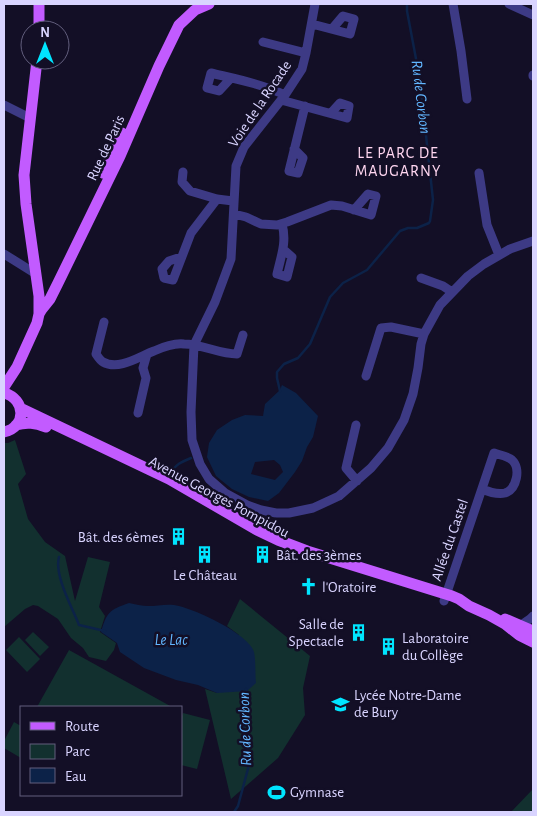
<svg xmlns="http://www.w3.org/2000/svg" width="537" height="816" font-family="'Alegreya Sans',sans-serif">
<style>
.green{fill:#12302f}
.water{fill:#0c2248;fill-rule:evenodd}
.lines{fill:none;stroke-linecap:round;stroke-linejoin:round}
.stream{stroke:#0c2248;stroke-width:2.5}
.minor{stroke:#3d3a85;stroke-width:9}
.major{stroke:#c25bff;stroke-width:11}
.labels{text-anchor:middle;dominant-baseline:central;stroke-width:5;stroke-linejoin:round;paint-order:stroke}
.street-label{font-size:15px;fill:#d9d4ff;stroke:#130f26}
.poi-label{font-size:15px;fill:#d9d4ff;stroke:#130f26;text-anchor:start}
.water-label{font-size:16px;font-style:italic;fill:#62b6ff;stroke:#130f26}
.neighbourhood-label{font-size:16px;letter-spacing:1px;fill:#ffd6f0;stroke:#130f26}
</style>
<rect width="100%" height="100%" fill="#130f26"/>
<path class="green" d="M15,440l11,34 -8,10 10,35 17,23 20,14 10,45 13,-44 22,5 -11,45 6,9 -5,16 16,11 -2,7 -8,11 -17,-4 -6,-9 -12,-10 -13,-19 -20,-13 -5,-1 -8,4 -21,18v-184h4z
M240,599l70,57 -7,32 2,27 -27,43 -47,41 -26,-110 12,4 22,-58 -12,-9z
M33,632l16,15 -9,9 -15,-16z
M19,637l21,22 -13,13 -21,-22z
M69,650l103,57h-135z
M183,713l27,7 -13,49 -16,-4v-46z
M14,722l7,4v32l-17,-10v-7z
M533,789v23h-22z"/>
<path class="water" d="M282,385l14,8 22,23 -5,21 -6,10 -5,14 -7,11 -16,21 -11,8 -19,-4 -17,-8 -16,-13 -9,-19 2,-14 8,-13 15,-10 13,-5 18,1 2,-12 15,-14zM274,460l6,5 3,7 -8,8 -24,-6 4,-12z
M129,603c6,1 13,3 19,3 10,0 21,-3 31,0 17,4 70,28 75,46 2,10 1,21 2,31l-9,8 -30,2 -19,-8 -22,-5 -32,-12 -24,-16 -3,-9 -16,-11c6,-20 8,-22 28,-29z"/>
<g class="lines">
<path class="stream" d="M280,391l-3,-13v-6l7,-8 14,-6 12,-14 20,-47 13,-14 24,-13 33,-39 8,-3h9l12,-5 1,-2 3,-21 -13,-120 -13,-69v-7
M170,474c6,-10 11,-12 21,-16
M59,557c-5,18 13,50 20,68l26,6
M234,812l4,-6 11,-41 -6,-42 4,-32 -1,-2"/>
<path class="minor" d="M315,4l-9,49 -4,16 -17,26 -41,52 -8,19 -5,93 -16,43 -21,43 -3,67 1,28 8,24 9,15 16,14 22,12 14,5 15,3h13l24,-5 26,-12 32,-28 17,-20 16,-28 9,-26 5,-26 3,-24 3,-10 16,-29 28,-29 16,-12 26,-15 23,-8
M453,4l8,47 6,48
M509,4l24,11
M312,24l38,10 4,-15 -11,-3 -11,13
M263,42l43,11
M533,75v1
M231,78l-12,13 -12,-3 4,-15c25,6 51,11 74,22
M281,100l66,18 2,-12 -9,-3 -9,10
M4,105l26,13
M294,149l9,9 -5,15 -9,-2 16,-65
M183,172l-1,10 8,9 27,8 16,2
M479,173l8,52 12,30
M234,214l12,3 15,7 16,1 10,-3 44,-17 11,1 29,9 5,-19 -8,-2 -14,16
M282,224c5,18 -1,32 -5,50l10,3 5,-20 -9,-8
M4,254l32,20
M181,257l-12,4 -7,8 2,9 9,2 18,-47 26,-34
M421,278l22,8 9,6
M104,322l-8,32c2,3 5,7 7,8 16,9 37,-6 51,-11 9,-4 21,-8 30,-7 18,0 35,10 53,10l6,-19
M366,376l15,-48 10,-1 33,7
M138,413l8,-35 -3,-10 4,-14
M356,425l-10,43 11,13
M444,601l50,-148c5,2 14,3 18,7 9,8 5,29 -7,33 -8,2 -16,-1 -23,-4
M518,628c4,-5 11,-7 15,-12"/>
<path class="major" d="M39,30v-26
M103,173l19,-40
M39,314l3,-5 8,-10 8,-16 62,-127 39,-90 20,-41 16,-15 14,-6
M4,387l13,-20 20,-44 2,-9v-18l-13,-92 -2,-29 13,-115
M4,393c22,6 23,34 0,39
M20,408l149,71 88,51 21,10 29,11 145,45 7,3 10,7 20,9 16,9 14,11 14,7
M16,425c11,-3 19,-2 30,2
M505,619l28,12"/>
</g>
<defs>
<symbol id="building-bare" viewBox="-9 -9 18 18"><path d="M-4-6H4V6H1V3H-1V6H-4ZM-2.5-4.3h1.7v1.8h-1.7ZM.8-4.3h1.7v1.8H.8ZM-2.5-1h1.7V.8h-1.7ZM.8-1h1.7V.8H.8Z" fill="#00e5ff" stroke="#130f26" stroke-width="2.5" paint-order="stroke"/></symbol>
<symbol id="church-bare" viewBox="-9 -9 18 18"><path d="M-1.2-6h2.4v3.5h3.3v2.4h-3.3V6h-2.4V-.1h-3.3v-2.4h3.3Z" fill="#00e5ff" stroke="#130f26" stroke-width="2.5" paint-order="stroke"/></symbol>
<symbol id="school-bare" viewBox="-9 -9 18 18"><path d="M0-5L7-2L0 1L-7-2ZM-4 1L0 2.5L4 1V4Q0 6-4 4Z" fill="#00e5ff" stroke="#130f26" stroke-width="2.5" paint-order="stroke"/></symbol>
<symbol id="stadium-bare" viewBox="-9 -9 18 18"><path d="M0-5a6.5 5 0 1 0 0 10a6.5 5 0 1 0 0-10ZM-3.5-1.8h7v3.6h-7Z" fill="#00e5ff" stroke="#130f26" stroke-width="2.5" paint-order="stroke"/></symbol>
</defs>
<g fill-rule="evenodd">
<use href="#building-bare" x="166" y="524" width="25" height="25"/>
<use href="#building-bare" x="192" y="542" width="25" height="25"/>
<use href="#building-bare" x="250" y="542" width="25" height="25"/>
<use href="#church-bare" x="296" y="574" width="25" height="25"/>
<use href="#building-bare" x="346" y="620" width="25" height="25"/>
<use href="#building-bare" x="376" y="634" width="25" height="25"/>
<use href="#school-bare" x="328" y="692" width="25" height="25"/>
<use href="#stadium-bare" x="264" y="780" width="25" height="25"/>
</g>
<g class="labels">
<g class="street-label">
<text transform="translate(260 104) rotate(-56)">Voie de la Rocade</text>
<text transform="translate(106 148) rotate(-65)">Rue de Paris</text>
<text transform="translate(219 497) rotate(28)">Avenue Georges Pompidou</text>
<text transform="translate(450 540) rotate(-71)">Allée du Castel</text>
</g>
<g class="poi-label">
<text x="164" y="537" text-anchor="end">Bât. des 6èmes</text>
<text x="276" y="555">Bât. des 3èmes</text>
<text x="205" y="575" text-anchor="middle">Le Château</text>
<text x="322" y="587">l'Oratoire</text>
<text x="344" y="624" text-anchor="end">Salle de<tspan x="344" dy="17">Spectacle</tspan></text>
<text x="402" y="638">Laboratoire<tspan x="402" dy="17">du Collège</tspan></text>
<text x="354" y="695">Lycée Notre-Dame<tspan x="354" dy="17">de Bury</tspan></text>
<text x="290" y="792">Gymnase</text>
</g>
<g class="water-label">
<text transform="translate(421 97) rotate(83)">Ru de Corbon</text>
<text x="171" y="640">Le Lac</text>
<text transform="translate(245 729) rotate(-92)">Ru de Corbon</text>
</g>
<g class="neighbourhood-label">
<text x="398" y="153">LE PARC DE<tspan x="398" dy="18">MAUGARNY</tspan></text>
</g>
</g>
<rect width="537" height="816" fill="none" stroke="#d9d4ff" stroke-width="10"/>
<rect x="20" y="706" width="162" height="90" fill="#130f26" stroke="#625e7d"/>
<rect x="30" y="722" width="25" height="8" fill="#c25bff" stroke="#625e7d"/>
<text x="65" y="731" font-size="15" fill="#d9d4ff">Route</text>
<rect x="30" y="744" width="25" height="15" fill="#12302f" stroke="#625e7d"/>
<text x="65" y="756" font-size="15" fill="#d9d4ff">Parc</text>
<rect x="30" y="768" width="25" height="15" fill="#0c2248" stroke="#625e7d"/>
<text x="65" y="781" font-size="15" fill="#d9d4ff">Eau</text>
<g transform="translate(45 45)"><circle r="24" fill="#130f26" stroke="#625e7d"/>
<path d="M0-4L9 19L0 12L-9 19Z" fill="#00e5ff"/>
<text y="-8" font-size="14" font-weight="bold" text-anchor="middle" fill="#d9d4ff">N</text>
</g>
</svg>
